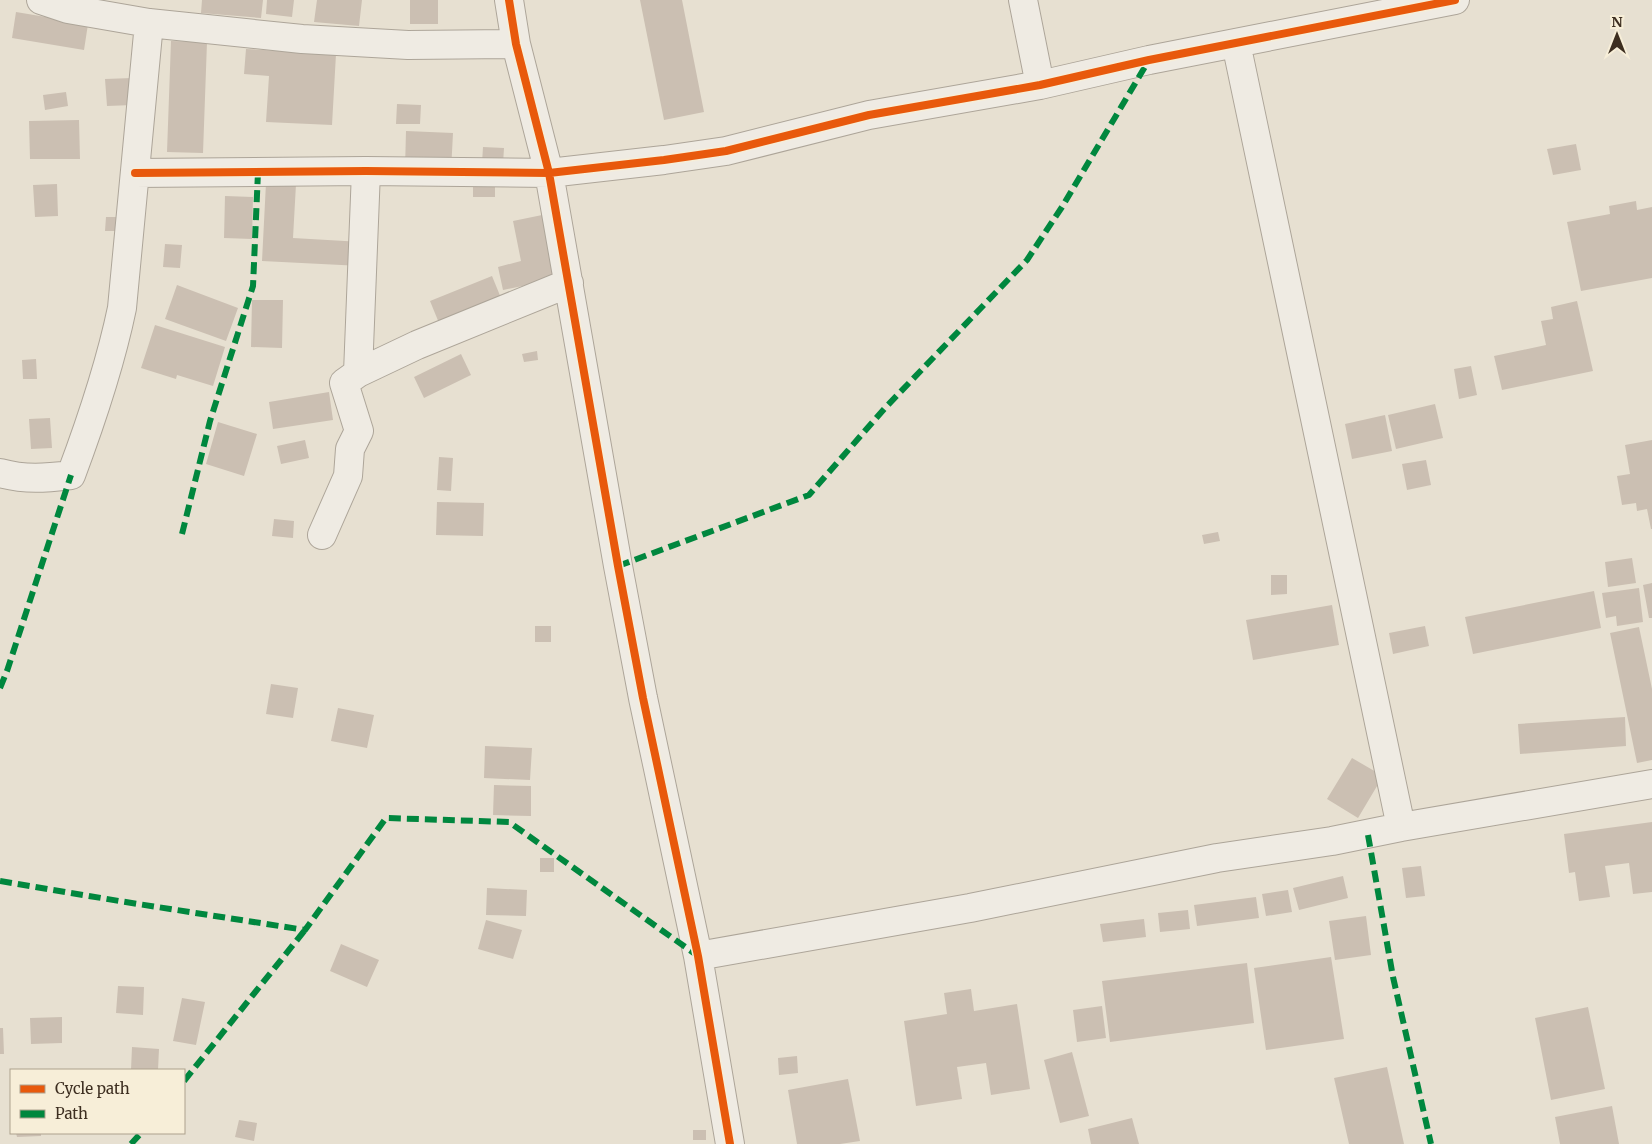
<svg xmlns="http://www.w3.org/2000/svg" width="1652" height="1144" font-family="Merriweather,serif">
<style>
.building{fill:#cbbfb2}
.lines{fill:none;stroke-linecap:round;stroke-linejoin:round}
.minor-casing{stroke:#ada599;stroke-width:30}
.minor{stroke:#efebe3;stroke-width:28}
.quiet{stroke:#00873e;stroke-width:6;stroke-dasharray:12 6;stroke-linecap:butt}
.cycleway-casing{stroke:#f7eed8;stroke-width:11}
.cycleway{stroke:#e8590c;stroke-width:8}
</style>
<rect width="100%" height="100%" fill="#e7e0d1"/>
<path class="building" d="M202,0h61l-2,18 -60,-5z
M267,0h27l-2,17 -26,-3z
M317,0h45l-3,26 -45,-4z
M410,0h28v24h-28z
M640,0h42l22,112 -40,8z
M16,12l72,12 -4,26 -72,-12z
M171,41l36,1 -4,111 -36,-1z
M246,49l90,5 -4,71 -66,-3 3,-46 -25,-2z
M132,78l1,27 -26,1 -2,-27z
M66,92l2,14 -23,4 -2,-15z
M397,104l24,1 -1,19h-24z
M79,120l1,39h-50l-1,-38z
M406,131l47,2 -2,38 -46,-2z
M1576,144l5,26 -28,5 -6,-26z
M483,147l21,1 -1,16 -21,-1z
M473,174h22v23h-22z
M266,183l30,1 -3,54 69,4 -1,24 -99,-5z
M57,184l1,32 -23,1 -2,-32z
M225,196l28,1 -1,42 -28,-1z
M1636,201l1,9 15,-3v71l-71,13 -14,-69 43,-8 -1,-8z
M547,214l14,64 -58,12 -5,-23 23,-6 -8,-40z
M106,217h10l-1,14h-10z
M165,244l17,1 -2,23 -17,-1z
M492,276l9,22 -62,25 -9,-22z
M177,285l61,23 -12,33 -61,-22z
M252,300h31l-1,48 -31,-1z
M1577,301l16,70 -91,19 -8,-34 52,-11 -5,-24 12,-2 -2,-12z
M155,325l70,22 -12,39 -36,-11 -1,4 -35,-11z
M537,351l1,9 -14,2 -2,-8z
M461,354l10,21 -47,23 -10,-21z
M36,359l1,20h-14l-1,-19z
M1471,366l6,29 -18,4 -5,-30z
M329,392l4,28 -60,9 -4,-27z
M1435,404l8,34 -47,11 -8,-34z
M1385,415l7,36 -40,8 -7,-35z
M50,418l2,30 -21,1 -2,-30z
M218,422l39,12 -13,42 -38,-12z
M305,440l4,18 -28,6 -4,-18z
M1652,440v89h-1l-4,-20 -10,2 -1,-8 -14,2 -5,-29 13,-2 -5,-29z
M439,457l14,1 -2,33 -14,-1z
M1426,460l5,25 -24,5 -5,-26z
M437,502l47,1 -1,33 -47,-1z
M274,519l20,2 -1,17 -21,-2z
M1218,532l2,9 -16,3 -2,-9z
M1632,558l4,25 -28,4 -3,-25z
M1271,575h16v19l-16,1z
M1652,583v35h-3l-6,-33z
M1639,588l4,34 -26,4 -1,-10 -10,2 -4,-25z
M1594,591l7,37 -128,26 -8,-37z
M1332,605l7,40 -86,15 -7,-40z
M535,626h16v16h-16z
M1425,626l4,20 -36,8 -4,-21z
M1639,627l13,62v71l-15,3 -27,-130z
M271,684l27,4 -5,30 -27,-4z
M338,708l36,7 -7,33 -36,-7z
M1625,717l1,29 -106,8 -2,-30z
M485,746l47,2 -2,32 -46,-2z
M1352,758l31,18 -25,42 -31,-19z
M494,785l37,1v30l-38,-1z
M1652,822v70l-19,2 -4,-31 -24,3 5,31 -31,4 -4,-29 -6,1 -5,-39z
M540,858h14v14h-14z
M1421,866l4,30 -19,2 -4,-30z
M1343,876l5,22 -49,12 -6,-22z
M487,888l40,2 -1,26 -40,-1z
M1288,890l4,22 -26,4 -4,-22z
M1256,897l3,21 -62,8 -3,-21z
M1188,910l2,19 -30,3 -2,-19z
M1366,916l5,39 -36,5 -6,-39z
M1144,919l2,18 -43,5 -3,-18z
M486,920l36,10 -9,29 -35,-10z
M341,944l38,16 -12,27 -37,-16z
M1331,957l13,82 -78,11 -12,-82z
M1247,963l7,60 -144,19 -8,-61z
M118,986l26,1 -1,28 -27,-2z
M971,989l3,22 43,-7 13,85 -39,6 -5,-32 -29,4 5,32 -46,7 -12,-85 43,-7 -3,-21z
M182,998l23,4 -9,43 -23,-4z
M1102,1006l4,32 -29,4 -4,-32z
M1588,1007l17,82 -54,11 -16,-82z
M62,1017v26l-31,1 -1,-26z
M0,1028h3l1,26h-4z
M132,1047l27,2 -1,21h-27z
M1072,1052l17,64 -29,7 -16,-63z
M797,1056l1,17 -19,2 -1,-17z
M1387,1067l17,77h-55l-15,-66z
M848,1079l12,62 -20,3h-43l-9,-54z
M1612,1106l7,38h-59l-5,-27z
M1132,1118l7,26h-48l-3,-15z
M239,1120l18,3 -3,18 -19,-4z
M693,1130h13v10h-13z
M16,1133h25v3l-24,1z"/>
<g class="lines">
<defs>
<path id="minor" d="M41,0l27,9 81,14 153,16 106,6 108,-1
M509,0l7,44 33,129 69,393 25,132 55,258 32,188
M1023,0l17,85
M1236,43l165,784
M135,173l231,-2 183,2 115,-13 62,-9 143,-36 171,-30 109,-25 306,-60
M358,373l8,-202
M0,473c25,7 46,5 71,2 21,-56 39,-109 51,-167l27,-285
M322,535l26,-59 2,-27 9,-18 -15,-48 14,-10 59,-28 152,-62
M698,956l272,-48 247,-50 115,-17 69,-14 251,-43"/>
</defs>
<use href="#minor" class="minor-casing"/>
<use href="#minor" class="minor"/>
<path class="quiet" d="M182,534l28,-113 43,-135 5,-114
M618,566l191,-71 76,-87 142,-148 35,-53 87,-147
M0,688l7,-17 64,-196
M1368,835l25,142 38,167
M0,881l119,20 186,29 81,-112 123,4 189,134
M184,1081l121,-151
M131,1144l10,-11"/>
<defs>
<path id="cycleway" d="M509,0l7,44 33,129 69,393 25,132 55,258 32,188
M135,173l231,-2 183,2 115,-13 62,-9 143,-36 171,-30 109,-25 306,-60"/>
</defs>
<use href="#cycleway" class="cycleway-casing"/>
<use href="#cycleway" class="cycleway"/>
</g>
<rect x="10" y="1069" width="175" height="65" fill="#f7eed8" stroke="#ada18e"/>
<rect x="20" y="1085" width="25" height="8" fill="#e8590c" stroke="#ada18e"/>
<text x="55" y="1094" font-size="15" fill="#3d2e20">Cycle path</text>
<rect x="20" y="1110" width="25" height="8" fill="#00873e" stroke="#ada18e"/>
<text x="55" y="1119" font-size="15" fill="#3d2e20">Path</text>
<g transform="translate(1617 35)" stroke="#f7eed8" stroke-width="4" paint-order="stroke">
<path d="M0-4L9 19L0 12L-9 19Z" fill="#3d2e20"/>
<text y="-8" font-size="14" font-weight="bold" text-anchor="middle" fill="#3d2e20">N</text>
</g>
</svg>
